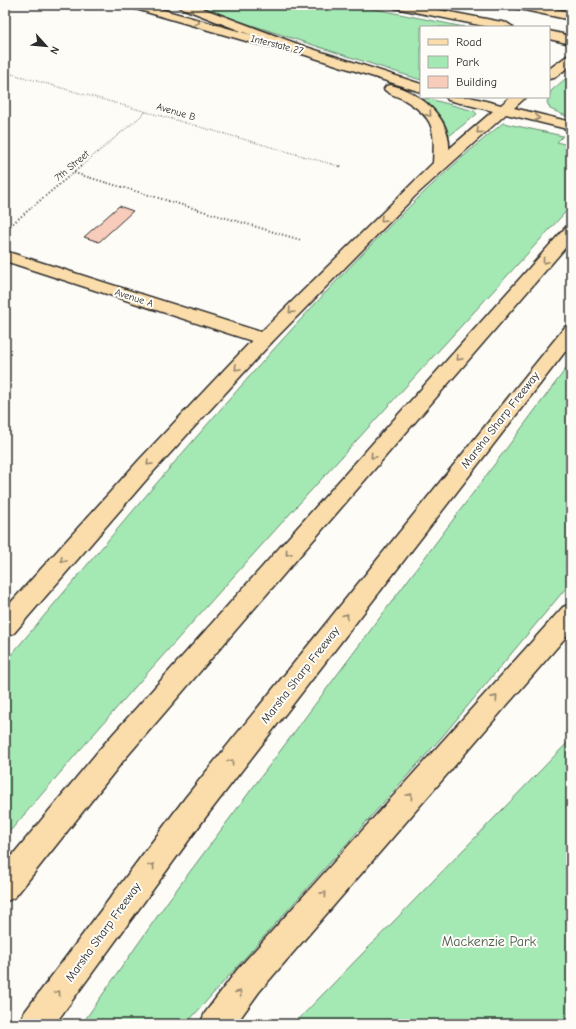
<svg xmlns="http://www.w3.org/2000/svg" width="576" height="1029" font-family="'Comic Neue',sans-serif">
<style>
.green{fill:#a4e9b4;stroke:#688a70}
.building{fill:#f8ccba;stroke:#2b2b2b}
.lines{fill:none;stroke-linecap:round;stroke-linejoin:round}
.major-casing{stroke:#2b2b2b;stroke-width:3}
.highway-casing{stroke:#2b2b2b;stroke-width:3}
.path-far1{stroke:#2b2b2b;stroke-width:1.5;stroke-dasharray:0.5 2;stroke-linecap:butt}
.path{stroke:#2b2b2b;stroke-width:2;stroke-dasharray:1 2.5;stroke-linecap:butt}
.major{fill:#fbddab;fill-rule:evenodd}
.highway{fill:#fbddab;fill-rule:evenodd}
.oneway{stroke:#93846b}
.labels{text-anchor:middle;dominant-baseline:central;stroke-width:4;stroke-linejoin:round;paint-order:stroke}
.far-street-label{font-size:10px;fill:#2b2b2b;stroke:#fdfcf7}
.street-label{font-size:12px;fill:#2b2b2b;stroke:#fdfcf7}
.near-park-label{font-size:14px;fill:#495a4d;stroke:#fdfcf7}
</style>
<rect width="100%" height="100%" fill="#fdfcf7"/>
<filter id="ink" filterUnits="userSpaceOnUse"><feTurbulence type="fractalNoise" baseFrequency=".025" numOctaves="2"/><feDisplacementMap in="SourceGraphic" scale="8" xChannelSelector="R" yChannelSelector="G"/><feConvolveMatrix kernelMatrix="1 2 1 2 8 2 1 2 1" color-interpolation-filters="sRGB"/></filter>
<g filter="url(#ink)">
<path class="green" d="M197,5h158l109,22h-43v53l-182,-59z
M571,74v44l-21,-9 -3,-7 4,-11z
M426,98l48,13 3,3 -28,22c-4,-15 -13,-25 -25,-36z
M503,123l60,13 -6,6 14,4v60c-191,209 -383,416 -566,631v-175c95,-112 189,-225 287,-333 66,-72 135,-145 211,-206z
M571,362v220l-130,156 -255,286h-104l86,-123z
M571,739v285h-277z"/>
<path class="building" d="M119,206l14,5 -34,31 -15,-5z"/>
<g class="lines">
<defs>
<path id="major" d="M127,5h19l113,32 44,9 118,38v8l-125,-40 -43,-9 -124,-36z
M571,55v10l-17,13 -5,1v-10l18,-13z
M391,85c28,7 60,32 58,64l44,-38 -45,-11 -2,-3h24l31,8 9,-8h16l-12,11 57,14v8l-65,-16 -91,82 -144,147 -7,2 -259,-84v-10l256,81 172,-169c2,-34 2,-45 -30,-64 -6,-3 -15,-5 -19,-10l2,-3z"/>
<path id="highway" d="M177,5h17l109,41 2,3 -2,3h-8l-116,-45z
M389,5h24l94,18 6,4h-24l-94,-19z
M509,5h24l38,7v8l-56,-12z
M549,31l22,5v8l-22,-5z
M571,226v15l-448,520 -108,136 -10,5v-38l100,-121 460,-515z
M571,325v19l-366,474 -150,206h-36l5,-11 161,-215 380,-471z
M264,333l7,2 2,4 -2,4 -118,129 -139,161 -9,4v-28l134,-149 118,-125z
M571,604v27l-312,361 -23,32h-36l5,-11 32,-43 326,-363z"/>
</defs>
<use href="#major" class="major-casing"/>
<use href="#highway" class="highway-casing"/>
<path class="path-far1" d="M5,72l337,95
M80,167l67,-56"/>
<path class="path" d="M340,166l2,1
M74,173l227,67
M5,230l76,-64"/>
<use href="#major" class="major"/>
<use href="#highway" class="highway"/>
</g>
<defs><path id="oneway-chevron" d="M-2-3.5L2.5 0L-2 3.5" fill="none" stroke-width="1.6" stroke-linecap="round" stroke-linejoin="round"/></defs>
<g class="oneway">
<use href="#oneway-chevron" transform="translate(197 22) rotate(16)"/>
<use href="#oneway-chevron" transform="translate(429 114) rotate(48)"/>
<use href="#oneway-chevron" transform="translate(537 118) rotate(13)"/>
<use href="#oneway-chevron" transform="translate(479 131) rotate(139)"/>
<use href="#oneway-chevron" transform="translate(383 219) rotate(136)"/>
<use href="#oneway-chevron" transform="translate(545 261) rotate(131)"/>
<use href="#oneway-chevron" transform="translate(291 311) rotate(134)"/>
<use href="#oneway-chevron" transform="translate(459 358) rotate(131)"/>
<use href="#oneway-chevron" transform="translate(237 368) rotate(133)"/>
<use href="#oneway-chevron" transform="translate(373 456) rotate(131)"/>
<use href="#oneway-chevron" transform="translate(149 463) rotate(133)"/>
<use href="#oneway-chevron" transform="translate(288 553) rotate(131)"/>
<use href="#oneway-chevron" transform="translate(63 560) rotate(131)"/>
<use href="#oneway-chevron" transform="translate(346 616) rotate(-52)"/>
<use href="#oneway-chevron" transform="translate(495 698) rotate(-48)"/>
<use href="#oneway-chevron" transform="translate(231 762) rotate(-52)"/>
<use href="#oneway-chevron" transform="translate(410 796) rotate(-49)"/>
<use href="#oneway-chevron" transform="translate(152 866) rotate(-54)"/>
<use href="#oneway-chevron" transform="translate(324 894) rotate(-49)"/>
<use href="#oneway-chevron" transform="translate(58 993) rotate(-54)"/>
<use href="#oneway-chevron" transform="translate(239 993) rotate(-54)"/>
</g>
</g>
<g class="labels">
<g class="far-street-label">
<text transform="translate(277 45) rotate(14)">Interstate 27</text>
<text transform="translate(176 112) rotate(16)">Avenue B</text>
<text transform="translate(72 166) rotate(-40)">7th Street</text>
<text transform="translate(134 298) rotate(18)">Avenue A</text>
</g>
<g class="street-label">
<text transform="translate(500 420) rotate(-52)">Marsha Sharp Freeway</text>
<text transform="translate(300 675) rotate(-52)">Marsha Sharp Freeway</text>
<text transform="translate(103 932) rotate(-54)">Marsha Sharp Freeway</text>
</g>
<g class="near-park-label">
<text x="489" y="941">Mackenzie Park</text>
</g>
</g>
<rect width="576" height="1029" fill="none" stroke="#fdfcf7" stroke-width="20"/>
<rect x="10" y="10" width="556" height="1009" fill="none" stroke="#2b2b2b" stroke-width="1.5" filter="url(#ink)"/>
<rect x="420" y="26" width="130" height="72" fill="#fdfcf7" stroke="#a9a8a5"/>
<rect x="428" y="39" width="20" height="6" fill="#fbddab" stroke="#a9a8a5"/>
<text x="456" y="46" font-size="12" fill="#2b2b2b">Road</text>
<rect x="428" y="56" width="20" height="12" fill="#a4e9b4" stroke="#a9a8a5"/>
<text x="456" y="66" font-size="12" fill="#2b2b2b">Park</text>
<rect x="428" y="76" width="20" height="12" fill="#f8ccba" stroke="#a9a8a5"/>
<text x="456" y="86" font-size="12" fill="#2b2b2b">Building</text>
<g transform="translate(46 46) rotate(117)" stroke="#fdfcf7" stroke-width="3" paint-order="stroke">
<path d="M0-3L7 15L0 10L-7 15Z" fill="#2b2b2b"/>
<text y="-6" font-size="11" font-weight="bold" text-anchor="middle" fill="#2b2b2b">N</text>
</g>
</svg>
